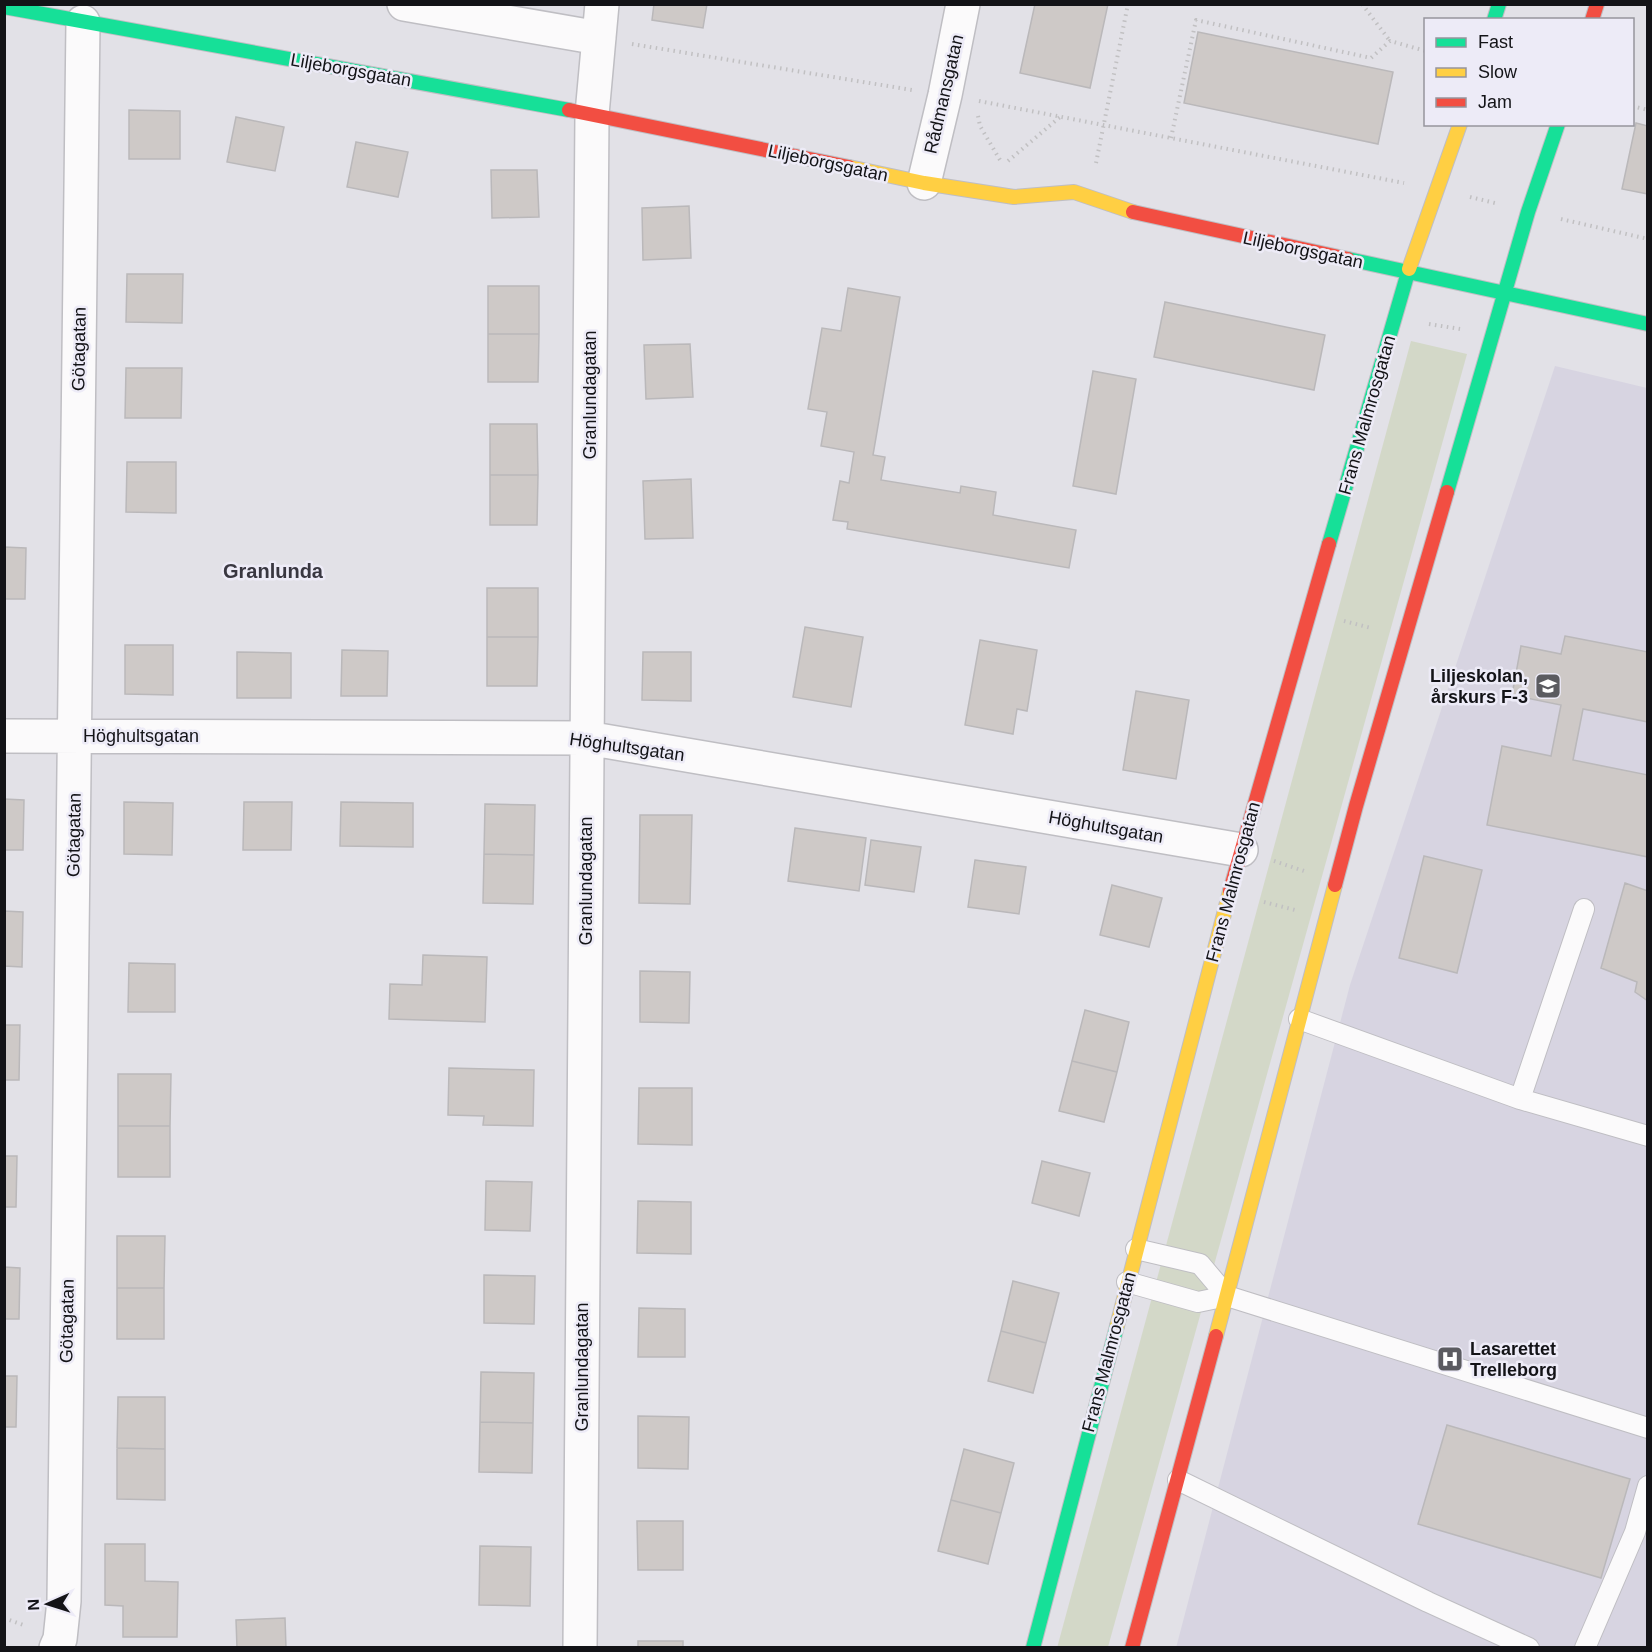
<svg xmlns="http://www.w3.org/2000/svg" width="1652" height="1652" font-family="Arial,sans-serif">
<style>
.built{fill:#d7d4e1}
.green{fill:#d3d8c8}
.building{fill:#cec9c7;stroke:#bab8ba;stroke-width:1.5}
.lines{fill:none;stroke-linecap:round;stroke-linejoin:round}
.lane-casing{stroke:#bfbec3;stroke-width:22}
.street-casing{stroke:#bfbec3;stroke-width:36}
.fast-casing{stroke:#bfbec3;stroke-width:16}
.slow-casing{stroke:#bfbec3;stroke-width:16}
.jam-casing{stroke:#bfbec3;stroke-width:16}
.path{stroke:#c1c0c2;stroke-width:4;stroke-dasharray:1.5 4.5;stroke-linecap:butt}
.lane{stroke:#fbfafb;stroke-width:20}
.street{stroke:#fbfafb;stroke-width:33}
.fast{stroke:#16e098;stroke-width:14}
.slow{stroke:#ffcf43;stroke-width:14}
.jam{stroke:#f24e42;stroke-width:14}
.labels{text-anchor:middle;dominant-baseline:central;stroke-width:5;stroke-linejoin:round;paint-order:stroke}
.street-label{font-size:18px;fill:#131317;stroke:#edebf7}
.poi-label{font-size:18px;font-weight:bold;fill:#131317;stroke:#edebf7;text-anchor:end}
.neighbourhood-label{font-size:20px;font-weight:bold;fill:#393741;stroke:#edebf7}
</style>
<rect width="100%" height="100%" fill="#e2e1e7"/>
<path class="built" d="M1555,366l92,22v1259l-471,1 174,-663z"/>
<path class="green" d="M1411,341l56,13 -359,1293 -51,1z"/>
<path class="building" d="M654,4h53l-4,24 -51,-8z
M1035,4h73l-18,84 -70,-15z
M1198,32l195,40 -15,72 -194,-41z
M129,110l51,1v48h-51z
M236,117l48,10 -9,44 -48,-9z
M1636,123l12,3v68l-26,-5z
M356,142l52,10 -10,45 -51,-10z
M491,170h46l2,47 -47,1z
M689,206l2,52 -48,2 -1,-52z
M127,274h56l-1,49 -56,-1z
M488,286h51v48h-51z
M848,288l52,9 -27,158 12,2 -4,23 79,13 1,-7 35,6 -3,23 83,15 -7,38 -222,-39 1,-7 -15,-2 7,-39 9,2 5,-31 -33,-6 6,-34 -19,-3 14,-81 19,3z
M1165,302l160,33 -11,55 -160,-33z
M488,334h51l-1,48h-50z
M690,344l3,53 -47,2 -2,-54z
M126,368h56l-1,50h-56z
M1093,371l43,8 -20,115 -43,-8z
M490,424h47l1,51h-48z
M127,462h49v51l-50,-1z
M490,475h48l-1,50h-47z
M691,479l2,59 -48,1 -2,-58z
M4,547l22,1 -1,51h-21z
M487,588h51v49h-51z
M805,627l58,10 -12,70 -58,-10z
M1565,636l83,16v70l-65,-13 -10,51 75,15v82l-161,-32 15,-79 49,10 10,-51 -49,-10 9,-49 40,8z
M487,637h51l-1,49h-50z
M980,640l57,10 -10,61 -10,-2 -4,25 -48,-9z
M125,645h48v50l-48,-1z
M342,650l46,1 -1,45h-46z
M237,652l54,1v45h-54z
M643,652h48v49l-49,-1z
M1136,691l53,9 -13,79 -53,-9z
M4,799l20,1 -1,50h-19z
M124,802l49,1 -1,52 -48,-1z
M244,802h48l-1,48h-48z
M341,802l72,1v44l-73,-1z
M485,804l50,1 -1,50 -50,-1z
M640,815h52l-2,89 -51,-1z
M795,828l71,10 -7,53 -71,-10z
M871,840l50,7 -7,45 -49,-7z
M484,854l50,1 -1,49 -50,-1z
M1424,856l58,14 -25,103 -58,-15z
M975,860l51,7 -7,47 -51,-7z
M1625,883l23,8v110l-13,-9 2,-10 -36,-14z
M1112,885l50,13 -13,49 -49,-12z
M4,911l19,1 -1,55 -18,-1z
M423,955l64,2 -2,65 -96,-3 1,-35 32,1z
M129,963l46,1v48h-47z
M640,971l50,1 -1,51 -49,-1z
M1085,1010l44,12 -12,50 -45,-11z
M4,1025h16l-1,55h-15z
M1072,1061l45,11 -13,50 -45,-11z
M449,1068l85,2 -1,56 -50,-1 1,-9 -36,-1z
M118,1074h53l-1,52h-52z
M639,1088h53v57l-54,-1z
M118,1126h52v51h-52z
M4,1156h13l-1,51h-12z
M1042,1161l48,12 -11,43 -47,-13z
M486,1181l46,1 -2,49 -45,-1z
M638,1201l53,1v52l-54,-1z
M117,1236h48l-1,52h-47z
M4,1267l16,1 -1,51h-15z
M484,1275l51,1 -1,48 -50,-1z
M1013,1281l46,12 -13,50 -45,-12z
M117,1288h47v51h-47z
M639,1308l46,1v48h-47z
M1001,1331l45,12 -13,50 -45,-12z
M481,1372l53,1 -1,50 -53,-1z
M4,1376h13l-1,51h-12z
M118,1397h47v52l-48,-1z
M638,1416l51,1 -1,52 -50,-1z
M480,1422l53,1 -1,50 -53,-1z
M1447,1425l183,54 -29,99 -183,-54z
M117,1448l48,1v51l-48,-1z
M964,1449l50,14 -13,50 -50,-13z
M951,1500l50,13 -13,51 -50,-13z
M637,1521h46v49h-45z
M105,1544h40v37l33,1 -1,55h-54v-31l-18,-1z
M480,1546l51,1 -1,59 -51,-1z
M285,1618l1,30h-49l-1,-28z
M638,1641h45v7h-45z"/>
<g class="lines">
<defs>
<path id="lane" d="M1299,1019l221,80 128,37
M1520,1099l64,-190
M1136,1249l64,15 27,32
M1127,1282l71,20 29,-6 421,132
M1178,1480l250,122 101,46
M1585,1648l50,-116 13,-46"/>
<path id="street" d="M404,4l195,34
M924,183l21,-88 18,-91
M4,736l583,2 654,112
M56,1648l4,-9 4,-38 19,-1579
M580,1648l12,-1534 10,-110"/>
<path id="fast" d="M4,7l565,103
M1494,20l5,-16
M1348,259l300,65
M1447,492l81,-280 30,-88
M1329,544l80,-275
M1033,1648l84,-322"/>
<path id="slow" d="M849,167l75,16 90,14 60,-5 59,20
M1409,269l51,-145
M1117,1326l113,-435
M1216,1336l119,-451"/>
<path id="jam" d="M1592,20l5,-16
M569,110l280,57
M1133,212l215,47
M1335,885l21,-79 91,-314
M1230,891l99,-347
M1132,1648l84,-312"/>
</defs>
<use href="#lane" class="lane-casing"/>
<use href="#street" class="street-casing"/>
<use href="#fast" class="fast-casing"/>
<use href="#slow" class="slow-casing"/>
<use href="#jam" class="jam-casing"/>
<path class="path" d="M1362,4l28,37
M632,44l280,46
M979,101l425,82
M1632,106l16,4
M978,116l2,10 20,34
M1171,138l25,-118 175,38 19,-17 36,10
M1008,161l52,-44
M1096,163l32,-159
M1470,197l25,6
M1561,219l87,20
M1429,324l31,5
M1344,621l27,7
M1274,861l30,10
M1264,902l31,8
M4,1618l22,8"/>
<use href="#lane" class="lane"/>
<use href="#street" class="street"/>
<use href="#fast" class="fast"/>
<use href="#slow" class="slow"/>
<use href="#jam" class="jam"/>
</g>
<defs>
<symbol id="school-square" viewBox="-11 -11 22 22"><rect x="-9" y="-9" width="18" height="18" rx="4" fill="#5b5b60" stroke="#edebf7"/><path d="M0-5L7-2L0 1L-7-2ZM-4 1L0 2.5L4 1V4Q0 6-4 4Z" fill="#fff"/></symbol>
<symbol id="hospital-square" viewBox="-11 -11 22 22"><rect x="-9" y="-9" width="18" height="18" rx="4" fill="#5b5b60" stroke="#edebf7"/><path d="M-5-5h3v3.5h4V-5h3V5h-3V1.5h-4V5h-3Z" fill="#fff"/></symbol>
</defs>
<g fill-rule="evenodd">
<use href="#school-square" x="1533" y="671" width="30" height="30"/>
<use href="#hospital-square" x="1435" y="1344" width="30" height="30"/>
</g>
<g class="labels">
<g class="street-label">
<text transform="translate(351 70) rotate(10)">Liljeborgsgatan</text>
<text transform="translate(944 94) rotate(-77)">Rådmansgatan</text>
<text transform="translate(828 163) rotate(12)">Liljeborgsgatan</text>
<text transform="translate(1303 250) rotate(12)">Liljeborgsgatan</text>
<text transform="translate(79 349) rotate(-89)">Götagatan</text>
<text transform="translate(590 395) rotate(-90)">Granlundagatan</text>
<text transform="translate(1367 415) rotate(-74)">Frans Malmrosgatan</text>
<text x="141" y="736">Höghultsgatan</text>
<text transform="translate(627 747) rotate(8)">Höghultsgatan</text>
<text transform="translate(1106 827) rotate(10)">Höghultsgatan</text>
<text transform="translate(74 835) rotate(-89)">Götagatan</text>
<text transform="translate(586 881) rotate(-90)">Granlundagatan</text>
<text transform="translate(1233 882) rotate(-75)">Frans Malmrosgatan</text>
<text transform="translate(67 1321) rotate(-89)">Götagatan</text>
<text transform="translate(1109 1352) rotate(-75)">Frans Malmrosgatan</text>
<text transform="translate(582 1367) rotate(-90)">Granlundagatan</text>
</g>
<g class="poi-label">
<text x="1528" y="676">Liljeskolan,<tspan x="1528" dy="21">årskurs F-3</tspan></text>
<text x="1470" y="1349" text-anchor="start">Lasarettet<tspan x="1470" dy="21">Trelleborg</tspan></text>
</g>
<g class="neighbourhood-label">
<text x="273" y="571">Granlunda</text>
</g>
</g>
<rect width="1652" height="1652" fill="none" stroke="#131317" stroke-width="12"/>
<rect x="1424" y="18" width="210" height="108" fill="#edebf7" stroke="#96959d" stroke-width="1.5"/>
<rect x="1436" y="38" width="30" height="9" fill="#16e098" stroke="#96959d" stroke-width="1.5"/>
<text x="1478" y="48" font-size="18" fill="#131317">Fast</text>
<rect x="1436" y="68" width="30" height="9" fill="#ffcf43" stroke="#96959d" stroke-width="1.5"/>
<text x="1478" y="78" font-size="18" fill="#131317">Slow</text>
<rect x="1436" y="98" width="30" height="9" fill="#f24e42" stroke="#96959d" stroke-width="1.5"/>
<text x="1478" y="108" font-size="18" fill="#131317">Jam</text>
<g transform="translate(48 1604) rotate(267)" stroke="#edebf7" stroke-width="4.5" paint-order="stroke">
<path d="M0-4.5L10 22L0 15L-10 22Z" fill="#131317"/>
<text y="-9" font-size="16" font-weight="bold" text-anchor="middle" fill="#131317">N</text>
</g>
</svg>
